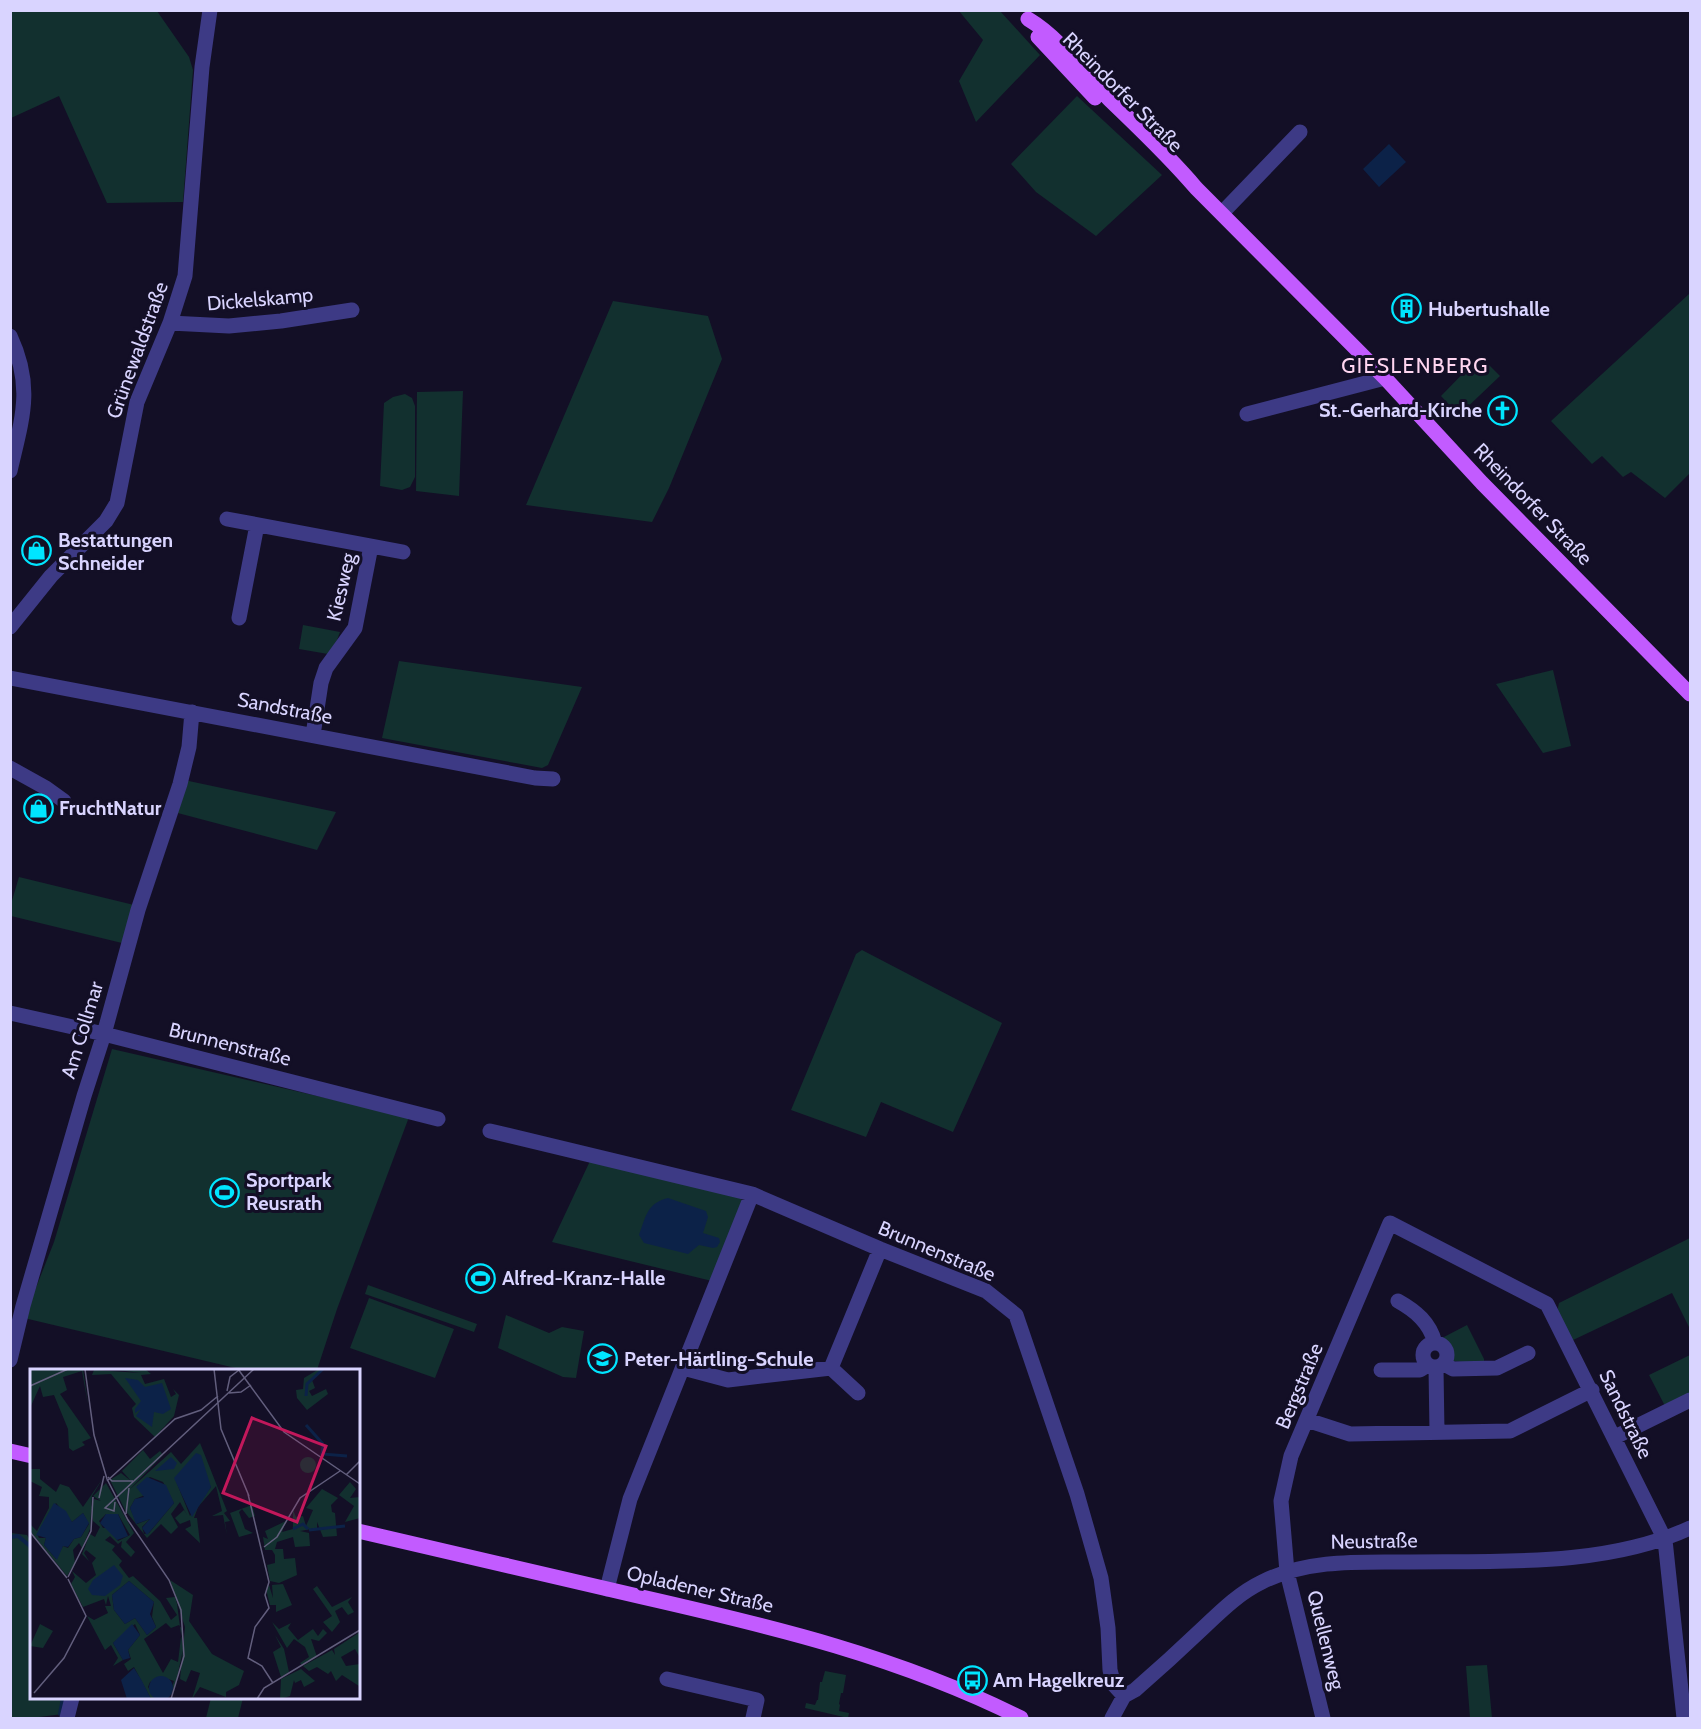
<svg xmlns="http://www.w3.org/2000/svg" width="1701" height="1729" font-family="Cabin,sans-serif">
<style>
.green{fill:#12302f}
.water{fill:#0c2248}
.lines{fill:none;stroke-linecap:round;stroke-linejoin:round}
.stream{stroke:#0c2248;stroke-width:4}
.minor{stroke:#3d3a85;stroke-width:15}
.major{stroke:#c25bff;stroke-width:15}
.labels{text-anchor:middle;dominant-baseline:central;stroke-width:6;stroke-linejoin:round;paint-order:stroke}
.street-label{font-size:20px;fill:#d9d4ff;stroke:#130f26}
.poi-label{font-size:20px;font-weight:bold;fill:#d9d4ff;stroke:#130f26;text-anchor:start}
.neighbourhood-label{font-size:21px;letter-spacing:1.5px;fill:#ffd6f0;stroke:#130f26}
.inset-river{fill:none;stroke:#0c2248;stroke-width:3}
.inset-road{fill:none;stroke:#625e7d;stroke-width:1.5}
.view{fill:#c2185b;fill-opacity:0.15;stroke:#c2185b;stroke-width:3}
.inset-edge{fill:none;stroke:#d9d4ff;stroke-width:3}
</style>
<rect width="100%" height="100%" fill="#130f26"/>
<path class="green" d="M11,10l146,1 32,46 4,13 -10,132 -76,1 -48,-107 -48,22z
M959,11h41l40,44 -64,67 -17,-41 24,-41z
M1077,96l85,79 -66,61 -60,-44 -25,-28z
M1689,294l1,179 -25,25 -34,-26 -8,5 -21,-21 -10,8 -41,-43z
M613,301l95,15 14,43 -53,129 -17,34 -126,-17z
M1480,356l20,20 -41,39 -18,-19z
M463,391l-4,105 -43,-5 1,-99z
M405,394l7,4 3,8v71l-5,10 -8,3 -22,-4 4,-83 9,-6z
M303,625l37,7 -3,8 -9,14 -29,-5z
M399,661l183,26 -34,78 -6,3 -160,-30z
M1553,670l18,76 -28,7 -47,-69z
M184,780l152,32 -19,38 -143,-38z
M19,877l115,28 -12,38 -111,-27v-12z
M862,950l140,73 -49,109 -72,-30 -15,35 -75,-27 65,-156z
M112,1049l297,68 -72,192 -20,61h-73l-220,-52 30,-76z
M590,1161l150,36 4,7 -32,77 -160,-39z
M1690,1238v91l-18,-36 -101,48 -14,-29 2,-9z
M368,1285l109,39 -3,8 -109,-38z
M369,1298l85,31 -19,49 -85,-30z
M506,1315l43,18 13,-6 22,4 -8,47 -13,-1 -65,-29z
M1467,1325l17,34v5l-31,-3 -1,-14 -10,-9z
M1690,1355v38l-25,13 -16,-31z
M11,1533l16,2 4,7 1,156h34l-3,16 -32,4h-20z
M1487,1665l5,53h-22l-4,-52z
M825,1671l21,4 -3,18h-2l-2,11 1,1 -1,6 10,2 -1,5 -43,-10 1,-5 9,2 2,-5h1l2,-18h2z
M211,1698h32l-5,20h-32z"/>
<path class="water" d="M1389,144l17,18 -27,25 -16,-18z
M668,1198l38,13 2,6 -5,16 16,5 1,4 -3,5 -4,1 -14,-3 -11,9 -44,-11 -5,-8c7,-19 8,-32 29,-37z"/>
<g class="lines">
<path class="stream" d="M10,1537l8,-1 12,10 2,5
M60,1714l3,-16"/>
<path class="minor" d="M1222,213l78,-81
M170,323l59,3 52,-5 71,-11
M10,336c24,51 12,83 0,135
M1247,414l138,-36
M227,519l176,33
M239,618l18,-93
M10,627l41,-51 55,-55 11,-18 20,-101 33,-79 15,-47 17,-209 8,-57
M10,678l525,100 18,1
M313,735l8,-52 5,-15 29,-40 16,-82
M10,768l36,20 18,13
M10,1013l94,21 334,85
M490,1131l262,63 128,55 106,42 30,24 61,179 24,84 7,50 2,42 4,15 10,11
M1398,1301c18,10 32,22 37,42
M1423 1355a12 12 0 1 1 24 0a12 12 0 1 1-24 0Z
M10,1360l13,-54 61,-210 20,-62 34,-124 42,-126 9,-37 3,-35
M1444,1364l9,5 44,-1 31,-15
M683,1368l45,12 103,-12 27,25
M831,1368l49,-119
M1436,1368l1,64
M1381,1370h39l8,-5
M1307,1420l43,14 160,-3 82,-41
M1615,1437l75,-37
M607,1589l23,-90 122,-305
M667,1679l90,21 -4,18
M67,1718l5,-20
M1112,1718l12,-22 11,-6c23,-20 45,-40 67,-61 19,-18 37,-36 60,-47 46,-23 97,-20 147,-20 91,-1 197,5 281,-34
M1323,1718l-36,-146 -6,-71 10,-45 99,-233 157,81 118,236 19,178"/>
<path class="major" d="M1028,19c32,19 55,53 81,80 30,29 60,57 87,89l189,190 97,105 208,211
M1038,37l57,61
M10,1451l22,5
M358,1531c95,22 189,44 284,66 132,30 257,60 379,121"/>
</g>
<defs>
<symbol id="building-ring" viewBox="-11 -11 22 22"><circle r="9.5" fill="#130f26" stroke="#00e5ff" stroke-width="1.5"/><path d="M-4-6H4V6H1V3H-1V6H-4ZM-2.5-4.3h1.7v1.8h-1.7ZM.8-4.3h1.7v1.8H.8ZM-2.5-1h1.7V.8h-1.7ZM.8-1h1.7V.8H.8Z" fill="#00e5ff"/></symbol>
<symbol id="church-ring" viewBox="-11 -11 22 22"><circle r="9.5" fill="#130f26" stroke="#00e5ff" stroke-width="1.5"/><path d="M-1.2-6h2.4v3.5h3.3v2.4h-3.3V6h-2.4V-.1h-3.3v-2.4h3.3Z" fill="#00e5ff"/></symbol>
<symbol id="shop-ring" viewBox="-11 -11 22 22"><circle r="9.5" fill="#130f26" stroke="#00e5ff" stroke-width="1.5"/><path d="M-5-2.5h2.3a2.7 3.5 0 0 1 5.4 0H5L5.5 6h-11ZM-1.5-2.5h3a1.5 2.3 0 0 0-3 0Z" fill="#00e5ff"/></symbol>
<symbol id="stadium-ring" viewBox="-11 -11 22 22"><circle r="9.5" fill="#130f26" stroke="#00e5ff" stroke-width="1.5"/><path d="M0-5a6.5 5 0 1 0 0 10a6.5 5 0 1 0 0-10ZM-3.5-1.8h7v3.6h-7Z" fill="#00e5ff"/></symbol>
<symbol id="school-ring" viewBox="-11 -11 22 22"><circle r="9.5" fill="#130f26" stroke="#00e5ff" stroke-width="1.5"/><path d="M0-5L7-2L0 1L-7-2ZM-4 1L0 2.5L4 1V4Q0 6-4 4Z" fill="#00e5ff"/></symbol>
<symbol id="bus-ring" viewBox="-11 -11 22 22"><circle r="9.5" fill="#130f26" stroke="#00e5ff" stroke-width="1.5"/><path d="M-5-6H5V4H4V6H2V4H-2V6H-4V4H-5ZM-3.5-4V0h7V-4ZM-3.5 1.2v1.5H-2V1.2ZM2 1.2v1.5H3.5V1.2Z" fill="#00e5ff"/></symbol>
</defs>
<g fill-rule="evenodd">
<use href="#building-ring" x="1390" y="292" width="33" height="33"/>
<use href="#church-ring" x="1486" y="394" width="33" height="33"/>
<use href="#shop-ring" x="20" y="534" width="33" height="33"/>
<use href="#shop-ring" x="22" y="792" width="33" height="33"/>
<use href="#stadium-ring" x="208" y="1176" width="33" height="33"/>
<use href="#stadium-ring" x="464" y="1262" width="33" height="33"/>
<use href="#school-ring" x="586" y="1342" width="33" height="33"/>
<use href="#bus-ring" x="956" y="1664" width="33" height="33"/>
</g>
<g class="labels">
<g class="street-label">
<text transform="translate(1123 92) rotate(45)">Rheindorfer Straße</text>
<text transform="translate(260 299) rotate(-5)">Dickelskamp</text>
<text transform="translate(137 350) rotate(-70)">Grünewaldstraße</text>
<text transform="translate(1533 504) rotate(46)">Rheindorfer Straße</text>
<text transform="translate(341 587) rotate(-77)">Kiesweg</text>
<text transform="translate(285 708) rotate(11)">Sandstraße</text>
<text transform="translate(82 1030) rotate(-73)">Am Collmar</text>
<text transform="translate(230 1044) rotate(14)">Brunnenstraße</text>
<text transform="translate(937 1251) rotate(23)">Brunnenstraße</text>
<text transform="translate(1299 1386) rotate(-67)">Bergstraße</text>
<text transform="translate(1626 1414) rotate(64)">Sandstraße</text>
<text transform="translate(1374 1541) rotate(-1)">Neustraße</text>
<text transform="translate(700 1589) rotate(13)">Opladener Straße</text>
<text transform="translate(1326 1640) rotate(76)">Quellenweg</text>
</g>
<g class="poi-label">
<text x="1428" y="309">Hubertushalle</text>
<text x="1482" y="410" text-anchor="end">St.-Gerhard-Kirche</text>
<text x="58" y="540">Bestattungen<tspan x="58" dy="23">Schneider</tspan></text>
<text x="59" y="808">FruchtNatur</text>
<text x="246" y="1180">Sportpark<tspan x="246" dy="23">Reusrath</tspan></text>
<text x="502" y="1278">Alfred-Kranz-Halle</text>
<text x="624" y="1359">Peter-Härtling-Schule</text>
<text x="993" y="1680">Am Hagelkreuz</text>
</g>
<g class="neighbourhood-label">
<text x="1415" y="365">GIESLENBERG</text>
</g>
</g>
<g transform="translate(30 1369)">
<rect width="330" height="330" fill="#130f26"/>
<path d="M0,0h53l5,36 -6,-34 -19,6 4,13 -7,4 31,44 -9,4 3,3 -12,6 -4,-3 -1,-19 -14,-34 -11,2 -3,-11 -10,22zM80,0h35l6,5 -10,1 4,9 19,-5 7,18 5,-3 -3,-5 6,6 -5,21 -19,21 -21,-20 -2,-9 4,-4 -25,-30 -19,1 2,-5 47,3zM289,0h5l-12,11 3,8 -6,3 3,5 14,-7 2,5 -21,16 -10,-12 -1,-8 7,-1 1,-11zM170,74l27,68 -3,2 6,8 -5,1 2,13 -4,-20 -10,1h-1l10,-5 -6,-25 -18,21 -4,11h3l3,25 -15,-14 6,-3 -1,-6 -10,4 -5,-6 9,-8 3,5 -7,-13 -9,12 7,13 -7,7 -10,-10 -14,14 -22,-28 -15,-30 11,-7 10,8 -9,-10 21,-21 7,9 10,-8 3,4 -34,35 42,-38 10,12zM165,90l16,28 -21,29 -14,-35zM120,108l13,5 11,21 -25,30 -5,1 -2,-7 8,-8 -13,5 -7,-16 5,-9 10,-4 -8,-9zM270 96a8 8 0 1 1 16 0a8 8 0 1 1-16 0ZM0,100h10v10l16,13 4,-8 9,3 14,20 20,-29 -11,18 -2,33 -8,19 -3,-5 -6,7 2,13 -8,13 -37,-45v-7l7,7 12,-23v-11l-10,-1 3,-9 -12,-6zM26,134l16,19 11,-9 6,11 -8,13 -7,2 -6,9 -5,-2 -7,13 -12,-14 2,-7h-7l-2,-4zM320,113l6,7 -6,9 10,-1v21l-15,4 9,-16 -15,-11zM76,114l28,50 -8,9 9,10 -4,5 -10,-10 1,-6 -4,3 -8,-8 -5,4 10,6 -3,4 10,11 -3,4 10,13 4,-2 27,25 11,19 6,-5 -11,-17 9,-1 2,7 6,45 -7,34 -8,16 6,-18 -12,-4 -12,5 -2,5 8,12h-5l-17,-32 -6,4 -4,-7 7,-5 -3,-9 12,-15 -5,-11 -22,19 10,17 -10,6 5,-8 -7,-13 -6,5 -18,-34 7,4 14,-7 -3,-7h6l-3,-10 -2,9 -2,-6 -21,8 -12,-23 4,-7 -3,-6 14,12 10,-8 -4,-12 4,-5 -10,-8 -2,3 5,8 -7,-7 8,-20 5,3 5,-10 -7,-6 -2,-13 3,-9 7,2 -8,-5zM76,145h12l12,21 -12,6 -10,-13h-5l-4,-7zM99,212l25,21 -2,15 4,10 -9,8 -12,-17 -10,6 -11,-14 -2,-15zM136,254l5,5 8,-3 3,4 -4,33 -7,-3 -8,14 -19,-34zM292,120l16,9 -7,7 1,7 3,1 2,23 -14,1 -6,-15v6l-17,3 9,2 1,13 -15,1 -2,-10 -16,5 -2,7h8l1,10 11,-1 2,17 -18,8 -9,-2 -3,-16 8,-2v-8l-3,-5h-7l-2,-13 5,2 -3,-8 21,-10 -4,11 11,-3v-19l3,7 7,-1 3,10 7,-16 -7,-2zM222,136l3,11 -6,2 -7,-9 -3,3 6,17 8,4 -14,4 -9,-24zM140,211l23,15 -4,26 23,33 32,17 -5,14 -13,7v5l-26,-10 -8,12 8,-26 -9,-3 -5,12 -6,-3 5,-52zM253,215l9,21 -16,7v-7h-6l-4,-16 3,-4 4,13 -1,-13zM287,217l15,21 20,-10 -4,5 6,10 -6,3 -6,-8 -7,4 5,11 -8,10 -9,-10 9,-6 -19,-27zM242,253l7,7 12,-6 -3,5 10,12 15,-11 5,7 5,-7 4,4 -8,8 -8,-2 6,18 -15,8 -2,-2 9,-6 -4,-10 -11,-8 -7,9zM10,255l13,7 -10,17 -13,-2zM330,263v26l-5,-9 -14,8 5,9 14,-2 -1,22 -17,-11 -6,6 -5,-10 -3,3 -11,-7 -8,4 -6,-5 29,-16 3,5 -1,-6zM245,266l9,14 5,23 -8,5 -8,-25 8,-5zM271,300l14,12 -11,6 -3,-7 -6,3 -1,-3 -4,16 -10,3 1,-20z" fill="#12302f" fill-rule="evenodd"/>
<path d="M95,9l13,2 7,7 17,-4 9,26 -8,5 -9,-2 -2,15 -16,-11 5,-7 -6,4v-4l6,-8zM166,84l5,2 10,32 -19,30 -18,-39zM141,88l6,6 -3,6 -19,2zM117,108l19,8 8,18 -27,32 -5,-7 8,-9 -14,5 -6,-16 5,-9 9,-2 -8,-10zM24,134l12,8 6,11 11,-9 6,10 -8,14 -7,2 -6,8 -5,-1 -6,14 -13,-15 2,-7 -10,-3zM76,145h12l10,22 -11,4 -17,-17zM84,196l9,11 -3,9 -15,11 -13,-1 -4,-6 5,-9zM99,212l25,21 -4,12 6,13 -9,8 -12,-17 -10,6 -11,-14 -2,-15zM102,255l8,11 -12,15 2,8 -7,2 -10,-17zM104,299l8,13 9,18h-24l-6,-19zM119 319a12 12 0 1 1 24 0a12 12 0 1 1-24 0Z" fill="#0c2248"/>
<path class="inset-river" d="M276,27l1,-12 16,-15M276,56l17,19M293,77l-1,8 25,2M263,160l10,-5 5,5M279,161l36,-4"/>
<path class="inset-road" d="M55,0l9,66 13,44 21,41 41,60 12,30 3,46 -13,43M184,0l7,60 28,67M208,0l46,63 76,52M0,17l38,-17M197,22l3,-14 9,-7M199,24l12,-1 10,-7M316,106l14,-14M78,108l4,4h21M77,112l68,-62 26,-9 17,-14M218,125l21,88 -4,13 4,13 -14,19 -7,31 14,8 11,17M69,129l5,-22M85,133l-1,9 -9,-3 149,-139M96,145l3,-26M0,163l37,46M234,178l13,-10 23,-39 40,-27M38,208l23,-46 2,-34M4,324l30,-35 22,-42 -18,-37M227,330l7,-11 96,-58"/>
<path class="view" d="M222,49l74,28 -29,76 -74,-29z"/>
<rect width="330" height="330" class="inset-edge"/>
</g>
<rect width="1701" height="1729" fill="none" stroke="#d9d4ff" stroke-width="24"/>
</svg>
